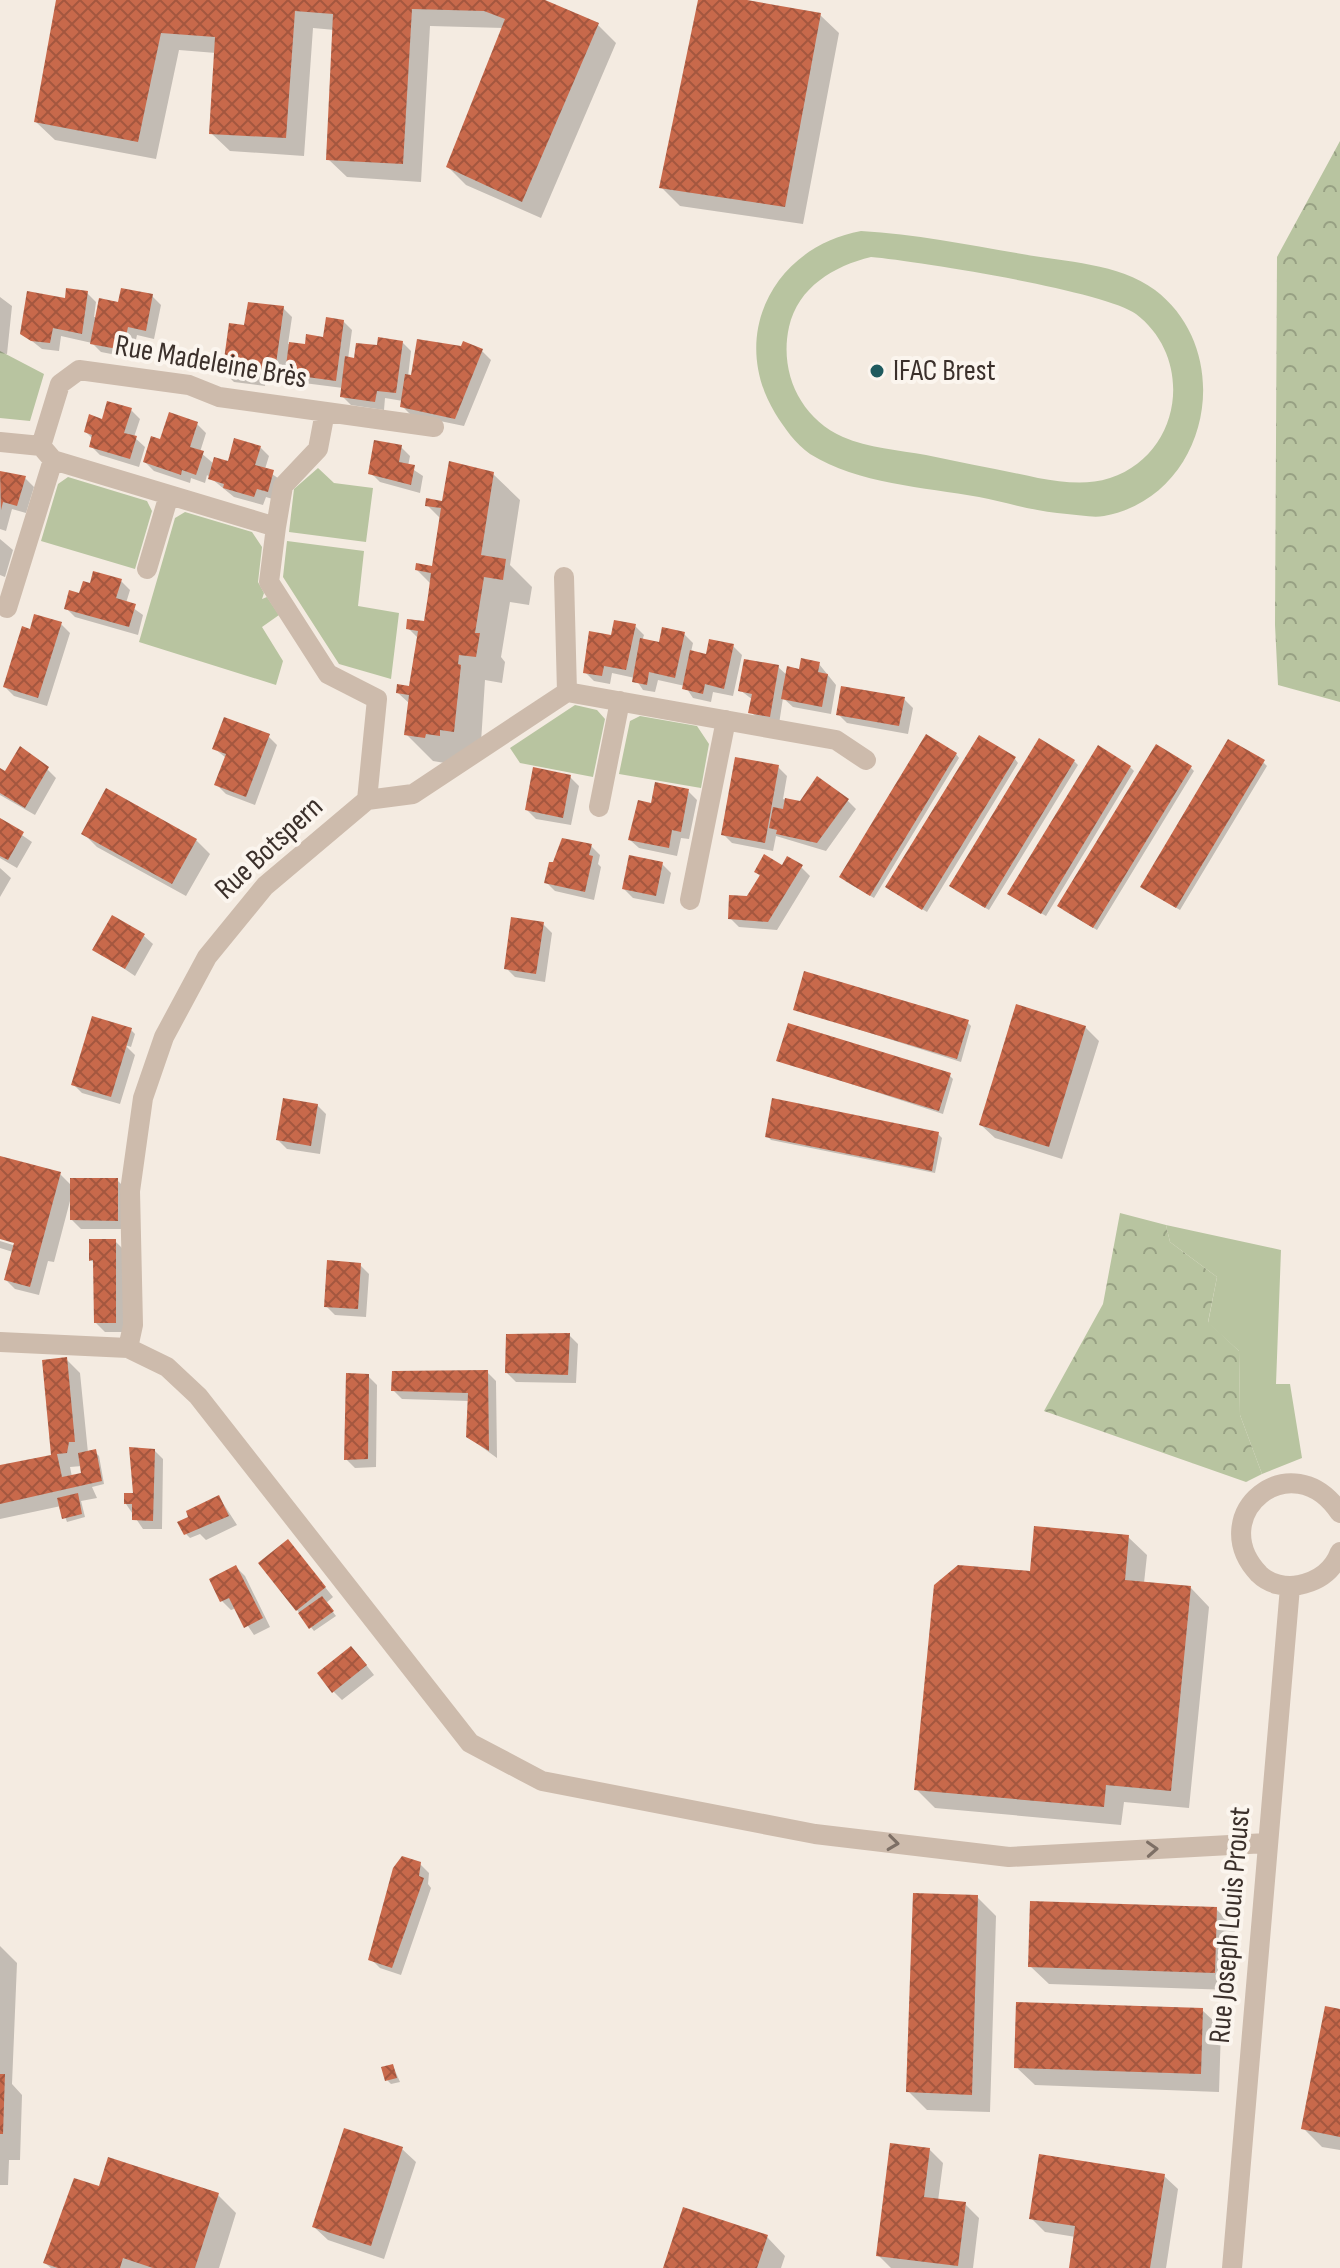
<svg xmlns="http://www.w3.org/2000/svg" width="1340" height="2268" font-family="'Sofia Sans Condensed',sans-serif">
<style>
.green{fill:#b8c4a0;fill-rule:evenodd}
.forest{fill:url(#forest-crowns)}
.shadow{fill:#0003;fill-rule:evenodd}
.building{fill:url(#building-cross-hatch)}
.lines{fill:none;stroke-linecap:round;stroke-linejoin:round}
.street{stroke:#cdbbac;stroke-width:20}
.oneway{stroke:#7d6f65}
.poi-dot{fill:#1f5a5e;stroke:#fbf5ee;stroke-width:3}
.labels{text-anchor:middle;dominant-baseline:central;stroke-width:8;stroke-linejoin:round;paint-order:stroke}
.street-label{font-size:30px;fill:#3b302b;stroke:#fbf5ee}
.poi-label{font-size:30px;fill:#3b302b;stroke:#fbf5ee;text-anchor:start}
</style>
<defs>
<pattern id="forest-crowns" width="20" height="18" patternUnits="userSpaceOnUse" patternTransform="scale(2)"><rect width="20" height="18" fill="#b8c4a0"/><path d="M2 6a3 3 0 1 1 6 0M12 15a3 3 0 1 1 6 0" fill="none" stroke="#97a083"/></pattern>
<pattern id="building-cross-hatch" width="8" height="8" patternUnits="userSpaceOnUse" patternTransform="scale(2)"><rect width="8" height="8" fill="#c8694b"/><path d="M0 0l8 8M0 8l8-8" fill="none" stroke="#a4573f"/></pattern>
</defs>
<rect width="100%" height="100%" fill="#f4ebe1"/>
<path class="green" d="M861,231c55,3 108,14 161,23 44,8 96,9 133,36 83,63 54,207 -51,226 -11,2 -25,-1 -37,-2 -29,-2 -59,-11 -88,-17 -55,-10 -121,-13 -169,-43 -15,-11 -25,-25 -35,-41 -47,-78 -1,-166 86,-182zM871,257c46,4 235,34 265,57 59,45 46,140 -26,164 -25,8 -47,4 -72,0 -37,-8 -75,-15 -112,-23 -27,-5 -58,-7 -83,-18 -43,-19 -64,-65 -54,-110 9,-40 45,-61 82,-70z
M0,351l44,23 -14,47 -30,-3z
M318,468l16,15 39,5 -7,54 -77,-10 5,-43z
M68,477l79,24 5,10 -17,58 -94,-28 17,-57z
M185,512l67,20 10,15 -4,35 6,11 -2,6 5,-2 12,18 -17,12 21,34 -7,24 -137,-43 36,-124z
M287,541l77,10 -6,55 41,7 -8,66 -52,-15 -56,-87z
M575,705l22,5 8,9 -12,58 -73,-14 -10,-15z
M640,716l57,10 12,18 -8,44 -82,-14 11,-53z
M1166,1225l115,25 -5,134h14l12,74 -40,16 -22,-59 -1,-64 -31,-28 9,-46 -47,-35z"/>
<path class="forest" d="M1340,141v561l-62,-17 -3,-60 2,-368z
M1120,1213l46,12 4,17 47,35 -9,45 31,29 1,64 22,59 -16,8 -202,-71 59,-107z"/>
<path class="shadow" d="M58,0h482l58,25 18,18 -75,175 -75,-33 -18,-18 56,-139 -74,-2 -9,156 -74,-5 -19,-18 7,-129 -22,-2 -9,128 -74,-5 -19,-18 5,-80 -37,-3 -23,109 -101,-19 -19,-18z
M700,0h36l84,15 19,18 -36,191 -123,-18 -19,-19z
M87,293l9,9 -2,15h3l55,-21 9,9 -7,34 -17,-4 -5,23 -31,-6 -9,-9 -31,-7 -2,15 -17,-2 -20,-16 44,-32z
M0,297l12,9 -5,48 -7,-1z
M283,308l9,9 -4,27 19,3 18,-8 18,-18 9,9 -4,29 7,1 24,-12 23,-6 9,9 -3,26 74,-26 9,9 -27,66 -53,-11 -9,-9 1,-5 -18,-3 -1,12 -33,-5 -9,-9 1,-8 -47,-6 -12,-12 -1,9 -17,-2 -1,9 -31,-4 -9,-9 21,-46z
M131,410l9,9 -6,18 11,10 -6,20 -39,-12 -9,-9 2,-7 -7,-7z
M197,424l9,9 -6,19 14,12 15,-1 31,-16 9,9 -4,13 17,12 -6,19 -10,-3 -3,8 -29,-8 -27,-22 -2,8 -14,-5 -1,5 -36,-12 -9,-9 16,-20z
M401,447l9,9 -2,10 15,10 -3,17 -40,-11 -9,-9z
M450,463l43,11 27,26 -10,65 22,22 -3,18 -19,-3 -9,55 4,5 -3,21 -17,-3 -5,78 -29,6 -18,-3 -27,-27 4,-30 -12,-11 13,-5 8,-49 -11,-11 17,-4 6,-40 -14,-14 17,-2 7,-49 -14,-14 17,-2z
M0,472l25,6 9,9 -8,26 -14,-4 -6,22 -6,-2z
M0,539l13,11 -8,27 -5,-2z
M121,581l9,9 -4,13 17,12 -5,20 -63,-18 -9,-9 25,-23z
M61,624l9,9 -23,73 -33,-10 -9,-9 26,-56z
M635,626l9,9 -2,6 19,3 23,-10 9,9 -2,9 16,4 26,-10 9,9 -9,41 -20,-4 -2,10 -18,-4 -8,-12 -27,-6 -3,12 -12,-2 -8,-12 -23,-5 -2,11 -16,-3 -9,-9 28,-35z
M819,664l17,21 -5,29 -38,-7 -10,-9 -4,26 -19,-3 -9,-9 2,-12 -13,-10 38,-23 10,9z
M904,699l9,9 -5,26 -61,-11 -9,-9z
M268,736l9,9 -22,60 -29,-11 -9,-9 9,-27 -12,-10z
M956,754l3,4 -85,140 -29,-17z
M1015,759l3,4 -91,149 -35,-21z
M1074,761l4,4 -89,145 -34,-20z
M1263,762l4,4 -87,144 -34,-20z
M778,767l9,9 -4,23 18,5 46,-4 9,9 -30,42 -50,-15 -3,15 -41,-8 -9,-9z
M1130,767l4,4 -88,145 -32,-19z
M1190,767l4,4 -97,159 -34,-20z
M47,769l9,9 -21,37 -35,-20v-24l6,3z
M570,777l9,9 -8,39 -35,-6 -9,-9z
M688,791l9,9 -8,39 -8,-1 -4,18 -38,-8 -9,-8 23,-35z
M0,820l32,22 -15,26 -17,-10z
M83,833l113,7 14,14 -24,42 -89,-49z
M591,846l9,9 -2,9 3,3 -7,33 -39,-9 -9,-9z
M662,864l9,9 -7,31 -31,-6 -9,-9z
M783,867h18l9,9 -33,54 -38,-3 -9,-9 31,-41 -5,-5z
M0,868l11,10 -11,19z
M543,924l9,9 -7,49 -30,-5 -9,-9z
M144,936l9,8 -18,32 -40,-27z
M795,1009l172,13 4,4 -10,36z
M1085,1027l14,14 -37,118 -67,-21 -14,-13z
M131,1030l4,4 -4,13 -6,-2 10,10 -15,49 -38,-11 -9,-9z
M778,1060l171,15 4,4 -10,35z
M317,1105l9,9 -6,40 -33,-5 -9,-9z
M938,1134l4,4 -7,35 -164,-33 -4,-4z
M0,1158l60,16 12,12 45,-6 9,9v40h-45l-9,-9 -2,-19 -16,61 -6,-1 -9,34 -24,-6 -9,-9 7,-28 -13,-4v-7l16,5v-5l-16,-4z
M115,1241l9,9v82h-19l-9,-9 -1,-59 -4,-4z
M360,1265l9,9 -3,43 -31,-2 -9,-9z
M569,1335l9,9 -2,39 -60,-1 -9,-9z
M66,1359l14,14 8,80 7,-1 4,4 5,28 -12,3 5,11 -16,3 4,16 -18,5 -6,-16 -61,13v-52l53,-11zM82,1466l3,13 -13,-2 -2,-10z
M487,1372l9,9 1,77 -29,-21 1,-36 -67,-2 -9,-9z
M368,1376l9,9 -1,82 -21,1 -9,-9z
M131,1449l23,1 9,9 -1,70h-19l-17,-25 8,-8z
M219,1497l18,28 -31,15 -6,-6 -10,4 -4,-4z
M1128,1537l19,18 -3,28 47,5 18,19 -20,201 -65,-6 -3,23 -186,-17 -19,-19 115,-215z
M296,1551l37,46 -7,6 10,13 -22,15 -17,-21z
M236,1567l9,9 25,51 -16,8 -18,-27 -5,2 -9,-9z
M360,1657l14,18 -32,25 -9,-9z
M400,1860l20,4 9,9 -1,11 3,4 -30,87 -21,-7 -9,-9 8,-26v-14z
M977,1897l19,19 -6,196 -63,-2 -19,-19z
M1216,1909l19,19 -3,62 -183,-6 -19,-18z
M0,1946l17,17 -5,121 10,11 -2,65h-11l-1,25h-8z
M1202,2010l19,18 -2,64 -184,-7 -19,-18z
M1340,2011v139l-18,-3 -19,-19z
M393,2066l7,16 -9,2 -4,-4z
M402,2149l14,13 -32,97 -56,-19 -14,-13z
M929,2149l14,14 -5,38 27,3 14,14 -6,50h-82l-13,-13z
M1164,2176l14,13 -12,79h-95l5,-31 -31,-5 -14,-14z
M101,2188l117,7 18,18 -17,55h-168l-6,-5z
M767,2237l18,19 -4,12h-116z"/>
<path class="building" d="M56,0h489l54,23 -77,179 -76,-35 59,-148 -21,-8 -72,-2 -9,155 -77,-4 7,-146 -38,-3 -9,127 -77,-4 6,-97 -54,-4 -23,109 -104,-20z
M698,0h49l74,13 -36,194 -126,-19z
M66,288l22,3 -6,43 -29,-6 -3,15 -19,-2 -11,-7 7,-43 38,7z
M121,288l32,6 -7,37 -18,-4 -5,23 -33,-6 9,-46 19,4z
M248,302l36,4 -9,65 -18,-2 -1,9 -34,-4 7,-51 15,2z
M326,317l18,3 -8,61 -51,-7 4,-32 16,2 1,-10 17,3z
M378,337l25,4 -7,52 -19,-2 -2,11 -35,-5 5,-41 9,2 2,-15 21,2z
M417,339l44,7 2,-5 20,8 -28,70 -55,-12 5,-33 6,1z
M107,401l25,7 -8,25 13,3 -7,23 -41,-12 3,-12 -8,-3 5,-18 13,5z
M169,412l29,10 -8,25 14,4 -8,24 -14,-5 -1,5 -38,-13 8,-26 9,3z
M234,438l27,8 -6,19 19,5 -6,22 -11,-3 -3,8 -31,-9 1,-4 -16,-5 6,-22 14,4z
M374,440l28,5 -3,17 16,3 -4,20 -43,-11z
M449,461l45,11 -13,83 25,4 -3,21 -19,-3 -9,56h5l-4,24 -17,-2 -1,9 3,1 -7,67 -14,-2v6l-14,-2 -1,4 -21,-3 5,-40 -13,-2 1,-9 12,2 9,-55 -12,-2 1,-10 17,2 4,-25 3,-23 -16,-3 1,-7 16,3 9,-58 -16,-2 1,-8 16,3z
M0,471l26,5 -9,30 -14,-4 -2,8z
M93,571l29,8 -6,19 20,6 -7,23 -65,-18 5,-19 10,3 4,-12 7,2z
M34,614l28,8 -24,76 -35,-11 19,-61 8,3z
M614,620l22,4 -10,46 -22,-4 -2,10 -19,-3 6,-42 22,4z
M662,627l23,5 -10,46 -26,-6 -2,13 -15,-3 8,-44 19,4z
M709,639l25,5 -10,45 -19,-5 -2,10 -21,-5 8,-39 16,4z
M801,658l19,4 -2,10 10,2 -6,33 -41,-8 6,-33 12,3z
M744,659l35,6 -9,52 -22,-4 4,-19 -14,-3z
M841,686l64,11 -6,29 -63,-11z
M224,717l46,17 -24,63 -32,-12 12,-31 -14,-5z
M926,734l31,19 -87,143 -31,-19z
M979,735l37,22 -94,153 -37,-23z
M1039,738l36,22 -90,148 -36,-22z
M1228,739l37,21 -89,148 -36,-21z
M1156,744l36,22 -99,162 -36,-22z
M1098,745l33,21 -90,148 -34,-20z
M20,746l29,21 -24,41 -25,-15v-25l5,3z
M735,757l44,8 -14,78 -44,-8z
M533,767l38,8 -8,43 -38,-8z
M817,776l32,23 -32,44 -41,-9 1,-4 -8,-2 4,-21 10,2 2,-11 15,3z
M655,782l34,7 -8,43 -9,-2 -3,18 -41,-8 10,-40 13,3z
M106,788l91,51 -25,45 -91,-50z
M0,818l24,14 -16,28 -8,-4z
M562,838l30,6 -3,11 4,1 -8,36 -41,-9 5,-21h4z
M764,854l18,11 5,-9 16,9 -35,57 -40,-3 1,-24 18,1 13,-21 -6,-3z
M629,855l34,7 -7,34 -34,-7z
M112,915l33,19 -20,35 -33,-19z
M511,917l33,5 -8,52 -32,-5z
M804,971l165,49 -12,39 -164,-49z
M1016,1004l70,22 -37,121 -70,-22z
M92,1016l40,12 -21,69 -40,-12z
M788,1023l163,50 -12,38 -163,-50z
M283,1098l35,6 -7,42 -35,-6z
M772,1098l167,34 -7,39 -167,-34z
M0,1156l61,16 -31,115 -26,-7 10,-37 -14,-4z
M70,1178h48v43l-48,-1z
M89,1239h27v84h-22l-1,-63 -4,1z
M327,1260l34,3 -3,46 -34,-2z
M570,1333l-2,42 -63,-2 1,-39z
M67,1357l8,85h-6l-2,11 -10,1 5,23 19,-4 -3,-20 18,-4 6,32 -102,23v-39l51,-10 -9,-95z
M488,1370l1,81 -23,-14 2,-44 -77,-2 1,-20z
M346,1373l23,1 -1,85 -24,1z
M129,1447l26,2 -2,72 -21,-1v-16h-8v-11h9z
M78,1493l4,21 -20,5 -5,-21z
M219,1495l10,21 -45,19 -7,-13 11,-5 -2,-6z
M1034,1526l95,9 -4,45 66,6 -20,205 -65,-6 -2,22 -190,-17 20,-205 24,-20 72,6z
M288,1539l38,48 -30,24 -38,-48z
M236,1565l27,53 -19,10 -15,-30 -9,4 -11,-23z
M322,1596l12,15 -25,18 -11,-16z
M351,1646l16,19 -35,28 -15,-20z
M402,1856l19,6 -2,14 5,2 -32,90 -24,-8 25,-92z
M913,1893l65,2 -6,200 -66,-3z
M1030,1901l187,6 -2,66 -187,-6z
M1016,2002l187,6 -2,66 -187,-6z
M1325,2006l15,3v128l-39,-8z
M393,2064l4,14 -12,3 -4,-14z
M0,2074h5l-2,60h-3z
M344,2128l59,19 -32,99 -59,-19z
M890,2143l40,5 -6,49 42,5 -8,64 -82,-10z
M1039,2154l126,20 -15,94h-81l6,-42 -46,-7z
M108,2157l111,36 -24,75h-42l-30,-10 -3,10h-62l-15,-5 31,-85 25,8z
M683,2207l85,28 -11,33h-94z"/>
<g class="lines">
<path class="street" d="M0,442l41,4 12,14 223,67 -7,55 59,92 49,25 -10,101
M41,446l19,-62 19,-14 110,15 30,12 215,30
M276,527l7,-41 35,-37 7,-37
M147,569l22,-74
M564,577l3,115
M7,608l46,-148
M599,807l21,-106
M690,900l36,-180
M0,1342l128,6 39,19 31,29 272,347 72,38 273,53 194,23 258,-14
M128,1348l5,-23 -3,-134 13,-93 21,-61 43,-80 58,-71 102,-86 46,-6 154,-102 269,48 30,20
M1340,1513c-48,-72 -137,2 -81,61 10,10 27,14 40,11 20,-4 34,-14 41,-33
M1232,2268l58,-681"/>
</g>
<defs><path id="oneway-chevron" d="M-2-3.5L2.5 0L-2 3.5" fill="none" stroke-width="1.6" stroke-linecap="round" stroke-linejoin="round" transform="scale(2)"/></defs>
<g class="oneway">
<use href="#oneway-chevron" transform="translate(893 1843) rotate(7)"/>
<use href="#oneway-chevron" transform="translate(1152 1849) rotate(-3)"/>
</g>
<circle class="poi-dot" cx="877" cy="371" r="8"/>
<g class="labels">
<g class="street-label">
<text transform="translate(211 362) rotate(10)">Rue Madeleine Brès</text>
<text transform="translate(269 848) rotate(-43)">Rue Botspern</text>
<text transform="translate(1230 1925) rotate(-85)">Rue Joseph Louis Proust</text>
</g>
<g class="poi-label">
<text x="893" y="371">IFAC Brest</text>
</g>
</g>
</svg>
